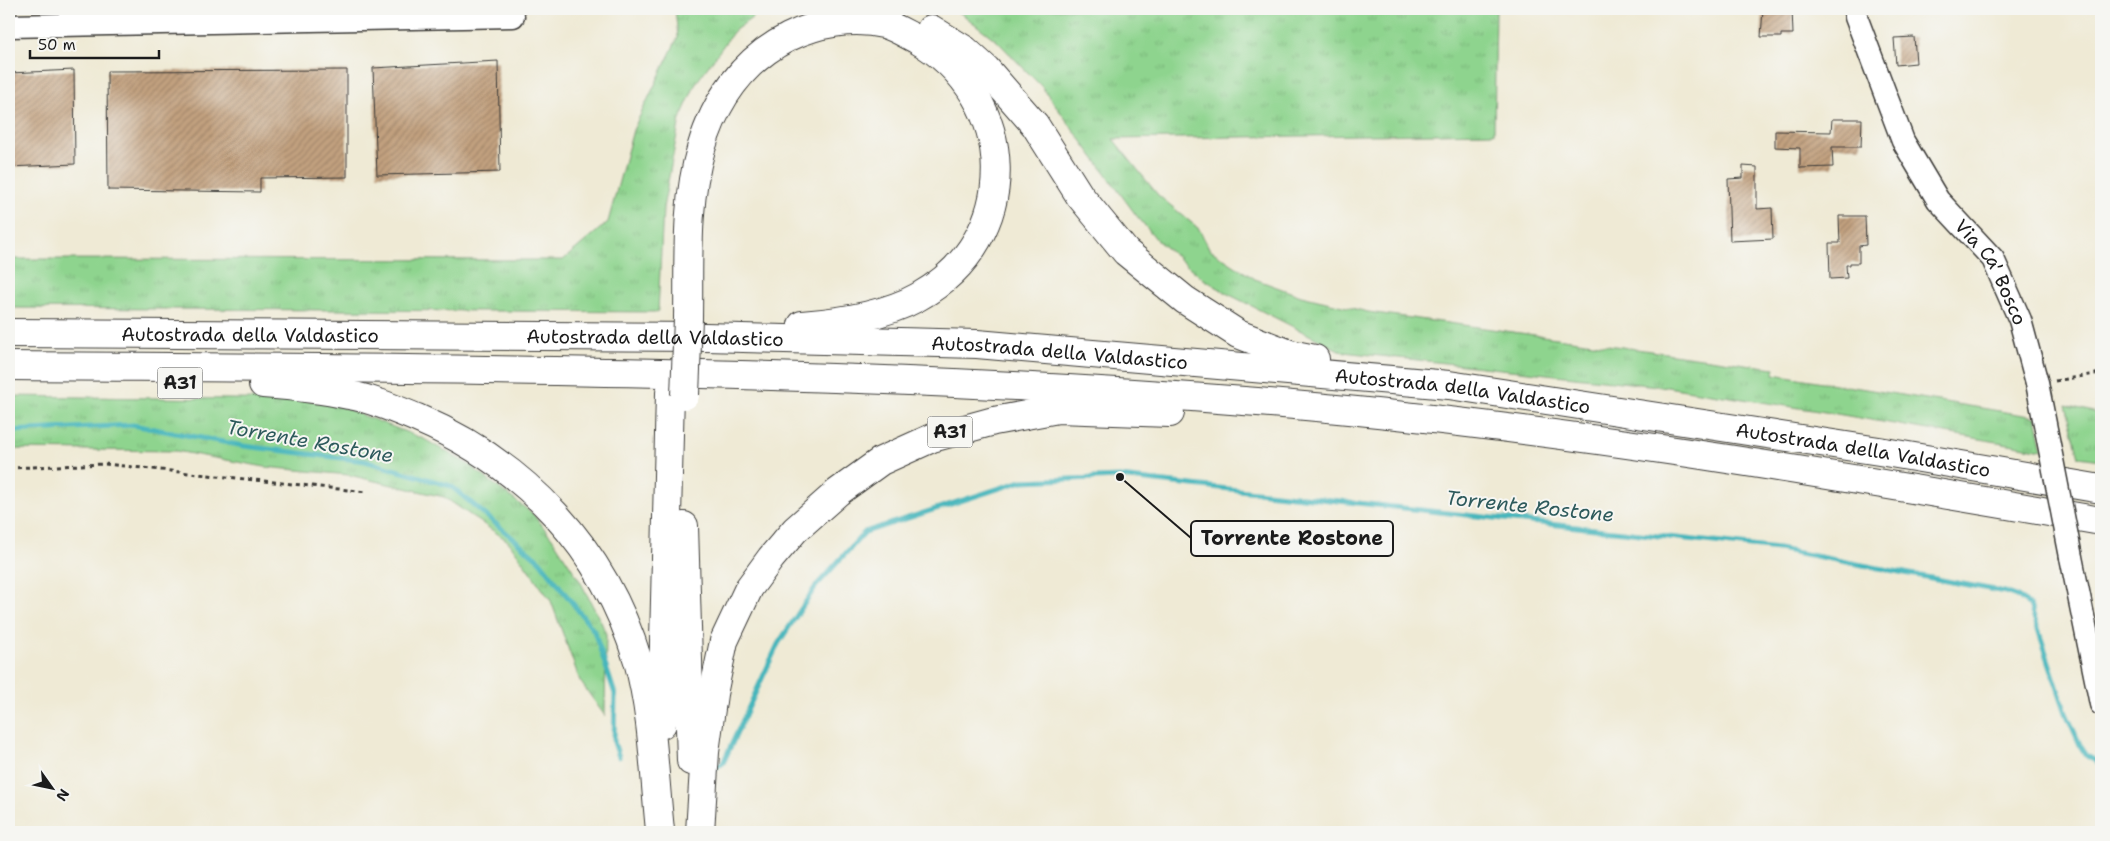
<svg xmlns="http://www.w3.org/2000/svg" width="2110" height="841" font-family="'Shantell Sans',sans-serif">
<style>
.grass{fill:url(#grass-tufts);stroke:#557855}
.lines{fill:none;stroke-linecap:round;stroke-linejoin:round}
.stream{stroke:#46b6bc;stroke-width:5}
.building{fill:url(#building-hatch)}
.minor-casing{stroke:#3c3b38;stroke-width:25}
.highway-casing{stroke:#3c3b38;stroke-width:30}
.path{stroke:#3c3b38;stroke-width:3;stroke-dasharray:4 4;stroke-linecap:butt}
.minor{stroke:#fff;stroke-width:22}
.highway{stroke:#fff;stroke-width:28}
.minor-bridge-casing{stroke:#3c3b38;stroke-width:25;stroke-linecap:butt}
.highway-bridge-casing{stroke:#3c3b38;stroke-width:30;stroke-linecap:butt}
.minor-bridge{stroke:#fff;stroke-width:22}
.highway-bridge{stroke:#fff;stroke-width:28}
.labels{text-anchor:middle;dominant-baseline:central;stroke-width:4;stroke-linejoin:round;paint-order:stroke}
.shield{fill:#f6f6f2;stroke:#5d5d5c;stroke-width:1}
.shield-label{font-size:18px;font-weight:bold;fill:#1c1c1c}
.street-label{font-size:19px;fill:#1c1c1c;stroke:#f6f6f2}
.water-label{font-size:20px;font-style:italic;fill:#2d5a5c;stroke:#f6f6f2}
.leader{fill:none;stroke:#1c1c1c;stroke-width:2}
.callout-dot{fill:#1c1c1c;stroke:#f6f6f2;stroke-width:2}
.callout{fill:#f6f6f2;stroke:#1c1c1c;stroke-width:2}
.callout-label{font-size:20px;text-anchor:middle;font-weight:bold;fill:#1c1c1c}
</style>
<defs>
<pattern id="grass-tufts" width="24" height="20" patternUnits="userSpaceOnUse" patternTransform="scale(1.25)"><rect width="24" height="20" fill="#8ed48e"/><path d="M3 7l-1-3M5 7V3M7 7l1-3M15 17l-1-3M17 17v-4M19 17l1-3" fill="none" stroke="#7ab57a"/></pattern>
<pattern id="building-hatch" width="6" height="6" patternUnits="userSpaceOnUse" patternTransform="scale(1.25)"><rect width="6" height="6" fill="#c2a17f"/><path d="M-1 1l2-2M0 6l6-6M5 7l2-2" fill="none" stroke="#9d8267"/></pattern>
</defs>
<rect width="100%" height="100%" fill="#f6f6f2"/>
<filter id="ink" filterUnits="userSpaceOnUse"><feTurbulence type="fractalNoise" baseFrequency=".02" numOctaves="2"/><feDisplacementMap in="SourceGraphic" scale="10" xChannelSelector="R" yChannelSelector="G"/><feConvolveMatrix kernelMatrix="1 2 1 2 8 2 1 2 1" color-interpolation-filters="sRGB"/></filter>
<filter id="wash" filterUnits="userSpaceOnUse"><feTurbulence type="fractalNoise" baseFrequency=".0096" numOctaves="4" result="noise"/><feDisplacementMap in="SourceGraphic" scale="20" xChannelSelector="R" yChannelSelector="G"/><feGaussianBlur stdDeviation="1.12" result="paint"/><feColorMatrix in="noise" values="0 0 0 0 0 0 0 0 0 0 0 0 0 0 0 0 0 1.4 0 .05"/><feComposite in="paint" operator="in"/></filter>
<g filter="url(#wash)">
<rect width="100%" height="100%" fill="#efead5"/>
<path class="grass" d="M675,9h89l-30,22 -38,52 -16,36 -17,89 -5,104 -649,-4v-49l554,1 45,-38 25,-92 45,-93z
M952,9h544l-2,124 -381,6 45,56 41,34 11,21 45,29 46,17 67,16 406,56v6l262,43 7,33 -212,-37 -164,-26 -324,-35 -115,-58 -26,-16 -44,-37 -22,-26 -94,-128 -45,-46 -35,-27z
M9,396l298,4 32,6 85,33 45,26 64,49 19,24 28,43 22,43 4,10 -1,82 -25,-35 -29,-80 -43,-60 -64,-44 -95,-22 -84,-8 -89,-16 -167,-2z
M2066,405l35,9v46l-22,-3z"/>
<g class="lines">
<path class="stream" d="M9,431l124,-6 111,21 121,15 86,25 89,75 54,70 21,63 -1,48 5,15
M713,769l10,-6 55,-119 38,-58 49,-54 157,-51 98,-4 658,72 227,43 11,4 14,9 36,108 15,34 6,9 14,8"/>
</g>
<g id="blocks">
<path class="building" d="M1763,9h29l1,25h-12v3h-20z
M1914,37l2,26 -20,2 -2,-27z
M498,61l2,111 -123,3 -4,-107z
M74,70l1,94 -66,3v-94z
M347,70v107l-87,1v14l-152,-2 -1,-119z
M1832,119h30l-1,28h-29l1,20 -33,1v-20l-25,-1v-16l56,1z
M1743,166l14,1v42l15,-1 1,31 -43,2 -2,-62 15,-1z
M1839,216h26l1,29 -7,1v17h-9v2h-4l1,13 -17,1 -1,-36h11z"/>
</g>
</g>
<g filter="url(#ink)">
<use href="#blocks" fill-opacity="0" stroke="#3c3b38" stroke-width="1"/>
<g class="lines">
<defs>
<g id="minor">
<path id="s1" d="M1856,9v8l47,124 35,59 55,59 27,61 17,63"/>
<path d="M9,26l504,-10"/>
<path d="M2071,557l30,147"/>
</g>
<g id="highway">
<path d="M931,29l34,21 21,19 49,56 45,71 46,56 59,48 53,34 52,20 25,5"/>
<path d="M688,318c1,-55 -3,-115 13,-169 14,-48 42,-89 88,-112 28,-14 64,-20 95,-13 11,3 22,10 32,15 104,59 108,199 2,258 -34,19 -78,25 -116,28"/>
<path id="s2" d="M9,333l697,4 271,7 472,41 430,66 222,38"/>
<path d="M9,366c412,3 824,2 1235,35 288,22 573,71 857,120"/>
<path d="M263,384c29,2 58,5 86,11 23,4 46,14 68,23 108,46 187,130 221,243 15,54 16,113 22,169"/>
<path d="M684,526l7,235"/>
<path d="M662,724l8,-331"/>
<path d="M700,832l5,-80 8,-58 11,-53 25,-53 22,-30 24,-28 43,-38 43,-31 51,-23 62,-17 64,-12 112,4"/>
</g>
</defs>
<use href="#minor" class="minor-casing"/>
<use href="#highway" class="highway-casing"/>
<path class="path" d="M2055,381l46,-8
M9,468l96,-4 262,28"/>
<use href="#minor" class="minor"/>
<use href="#highway" class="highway"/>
<defs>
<path id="minor-bridge" d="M2037,383l34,174"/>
<path id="highway-bridge" d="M685,395l3,-77"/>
</defs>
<use href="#minor-bridge" class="minor-bridge-casing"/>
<use href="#highway-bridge" class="highway-bridge-casing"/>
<use href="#minor-bridge" class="minor-bridge"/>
<use href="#highway-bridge" class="highway-bridge"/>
</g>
</g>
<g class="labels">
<g class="shield">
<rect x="157.5" y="367.5" width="45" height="31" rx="4"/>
<rect x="927.5" y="416.5" width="45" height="31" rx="4"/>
</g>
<g class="shield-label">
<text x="180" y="383">A31</text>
<text x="950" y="432">A31</text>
</g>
<g class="street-label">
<text stroke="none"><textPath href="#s1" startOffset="300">Via Ca' Bosco</textPath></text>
<text stroke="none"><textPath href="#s2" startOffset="241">Autostrada della Valdastico</textPath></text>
<text stroke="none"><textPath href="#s2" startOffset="646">Autostrada della Valdastico</textPath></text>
<text stroke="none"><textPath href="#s2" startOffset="1051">Autostrada della Valdastico</textPath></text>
<text stroke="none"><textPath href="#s2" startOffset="1456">Autostrada della Valdastico</textPath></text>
<text stroke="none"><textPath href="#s2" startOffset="1861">Autostrada della Valdastico</textPath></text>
</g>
<g class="water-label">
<text transform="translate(310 441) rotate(10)">Torrente Rostone</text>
<text transform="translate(1530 506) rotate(6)">Torrente Rostone</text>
</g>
</g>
<path class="leader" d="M1120 477L1191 538"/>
<circle class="callout-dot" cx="1120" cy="477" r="5"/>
<rect class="callout" x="1191" y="521" width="202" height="35" rx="5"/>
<g class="callout-label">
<text x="1292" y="545">Torrente Rostone</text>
</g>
<rect width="2110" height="841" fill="none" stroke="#f6f6f2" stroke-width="30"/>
<g transform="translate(52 788) rotate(123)" stroke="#f6f6f2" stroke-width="4" paint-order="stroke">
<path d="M0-4L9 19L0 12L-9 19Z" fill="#1c1c1c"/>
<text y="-8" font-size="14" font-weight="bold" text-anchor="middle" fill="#1c1c1c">N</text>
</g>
<path d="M30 50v8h129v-8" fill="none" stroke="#1c1c1c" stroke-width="2.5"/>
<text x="38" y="50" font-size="15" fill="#1c1c1c" stroke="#f6f6f2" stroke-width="4" paint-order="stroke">50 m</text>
</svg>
